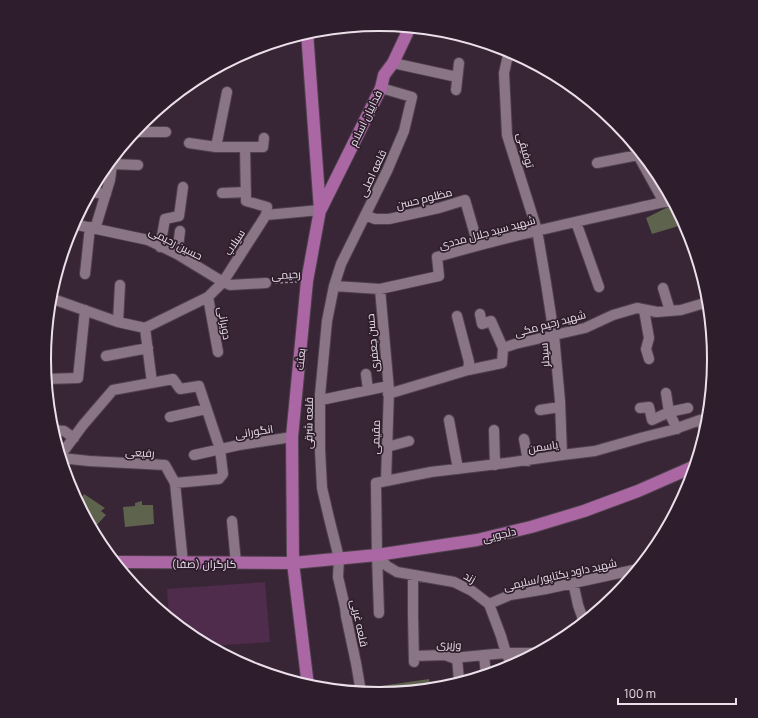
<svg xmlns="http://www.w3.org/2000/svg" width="758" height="718" font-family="Manrope,Cairo,sans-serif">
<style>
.green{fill:#4f2c4b}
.building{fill:#5d634c}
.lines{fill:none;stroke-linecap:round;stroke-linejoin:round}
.minor-casing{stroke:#50414e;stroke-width:12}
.major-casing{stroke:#50414e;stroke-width:14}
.path{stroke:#988996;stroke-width:1.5;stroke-dasharray:3 2;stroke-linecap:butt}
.minor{stroke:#8a7587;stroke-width:10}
.major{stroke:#aa67a3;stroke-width:12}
.labels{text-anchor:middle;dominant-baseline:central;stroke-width:3.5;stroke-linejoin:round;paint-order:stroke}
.street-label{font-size:11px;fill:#ebdfe9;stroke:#2e1d2c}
.rim{fill:none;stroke:#ebdfe9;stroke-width:2}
</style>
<rect width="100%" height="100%" fill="#382636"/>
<path class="green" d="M265,582l5,60 -61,4 -16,-9 -24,-19 -2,-29z"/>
<path class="building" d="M666,208h10l9,16 -33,10 -6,-16z
M84,494l21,14 -4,3 5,4 -14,15 -15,-29 3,-1z
M142,501v4h11l1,19 -29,3 -2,-20 12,-1v-3z
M429,679l2,10 -49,5 -1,-8z"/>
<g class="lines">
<defs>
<path id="minor" d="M509,51l-5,22 3,62 30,95 9,53 8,52 6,66 2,54
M393,63l64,14
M456,90l3,-27
M134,132h32
M632,142l6,13 26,47
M216,147l11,-55
M245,147h18l1,-9
M597,163l41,-8
M112,164l26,1
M90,192l16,2
M222,193l24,-1
M266,215l54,-5
M365,215l10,4h14l50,-11 26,-8 13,45
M576,222l23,65
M73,224l75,16 29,14 46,28 7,3 36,-2
M95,229l15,-49 3,-23
M160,247l5,-28 14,-3 4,-29
M177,254l3,-23
M85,274l5,-47
M334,286l46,3 59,-13 -2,-19c75,-22 151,-38 227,-55h9
M663,288l7,23
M380,289l9,101 -3,91
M208,297l10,55
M50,298l68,24 27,6 63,-31 15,-15 43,-67 1,-8 -21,-6 -1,-54h-29l-27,-4
M644,310l5,28 -3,11 3,10
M457,316l12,46 -1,8
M118,322l2,-37
M145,328l7,55
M503,348l12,-4 70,-16 28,-13 24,-7 20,4 24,-2 27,-8
M106,356l42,-8
M366,374l2,16
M46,379l32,-1 7,-68
M666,393l3,19 8,17
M388,394l80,-24 34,-7 1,-15 -12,-27 -9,3 -2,-10
M321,400l67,-14
M640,408l9,-1 3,13 17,-8 19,-4
M540,410l20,-3
M170,417l36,-8
M449,420l9,49
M52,430l12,1 10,7
M494,430l1,35
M524,439l4,22
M387,447l22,-6
M194,455l45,-10 53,-8
M60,456l23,-31 30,-35 60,-11 7,10 19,-3 21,63 3,25 -4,5 -44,4
M61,458l28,3 76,4 10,18 8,80
M232,521l4,42
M377,555l10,11 10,6 57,10 18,9 17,13 12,32 5,17 6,13
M413,575v40l1,47
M573,582l5,23 6,17
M489,604l21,-9 36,-6 92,-20
M379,613l-2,-58 -1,-72 55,-11 75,-9 56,-8 33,-4 49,-14 28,-7 28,-10 6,11
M484,655l2,20
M414,656l31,-1 8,3 53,-5h31
M457,658l2,22
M361,692l-5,-29 -10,-47 -1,-9 -7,-30 1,-19 -10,-40 -7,-30 -2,-39v-54l7,-74 7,-35 7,-22 46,-93 17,-40 8,-34 -31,-9"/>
<path id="major" d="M307,32l13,178 -13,71 -15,156 1,126 15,123
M321,209l60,-121 3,-13 9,-12 17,-36
M115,562l178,1 84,-8 100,-15 54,-13 53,-16 54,-20 57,-25"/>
</defs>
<use href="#minor" class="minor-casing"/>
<use href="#major" class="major-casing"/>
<path class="path" d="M275,283l22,-1"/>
<use href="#minor" class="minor"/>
<use href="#major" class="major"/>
</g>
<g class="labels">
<g class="street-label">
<text transform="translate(365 118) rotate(-64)">فداییان اسلام</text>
<text transform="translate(526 150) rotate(74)">توفیقی</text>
<text transform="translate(372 173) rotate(-65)">قلعه اصلی</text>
<text transform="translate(424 198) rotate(-14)">مظلوم حسن</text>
<text transform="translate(487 232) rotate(-15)">شهید سید جلال مددی</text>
<text transform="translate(234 242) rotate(-57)">سیلاب</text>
<text transform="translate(176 243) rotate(27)">حسین رحیمی</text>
<text transform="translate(286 274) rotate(-3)">رحیمی</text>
<text transform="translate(225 323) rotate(80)">دویرانی</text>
<text transform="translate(550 323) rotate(-15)">شهید رحیم مکی</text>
<text transform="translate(372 343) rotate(-95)">حسن جعفری</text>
<text transform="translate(544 355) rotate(-95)">سیدلر</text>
<text transform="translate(300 359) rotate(-84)">بعثت</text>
<text transform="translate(308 423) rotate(-89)">قلعه شرقی</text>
<text transform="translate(254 431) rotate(-9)">انگورانی</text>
<text transform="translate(375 437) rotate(-88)">مقیمی</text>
<text transform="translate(543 446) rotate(-9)">یاسمن</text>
<text transform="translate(140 452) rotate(3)">رفیعی</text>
<text transform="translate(499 534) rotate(-13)">دلجویی</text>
<text x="204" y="563">کارگران (صفا)</text>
<text transform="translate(560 574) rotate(-12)">شهید داود یکتاپور/سلیمی</text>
<text transform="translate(470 577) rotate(29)">زند</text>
<text transform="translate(360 623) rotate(78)">قلعه غربی</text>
<text transform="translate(449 644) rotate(3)">وزیری</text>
</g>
</g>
<path d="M0 0H758V718H0ZM51 359a328 328 0 1 1 656 0a328 328 0 1 1-656 0Z" fill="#2e1d2c" fill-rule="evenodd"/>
<path class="rim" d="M51 359a328 328 0 1 1 656 0a328 328 0 1 1-656 0Z"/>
<path d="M618 698v6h118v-6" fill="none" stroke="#ebdfe9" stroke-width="2"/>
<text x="624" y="698" font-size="12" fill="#ebdfe9" stroke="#2e1d2c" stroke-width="3" paint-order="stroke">100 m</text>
</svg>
